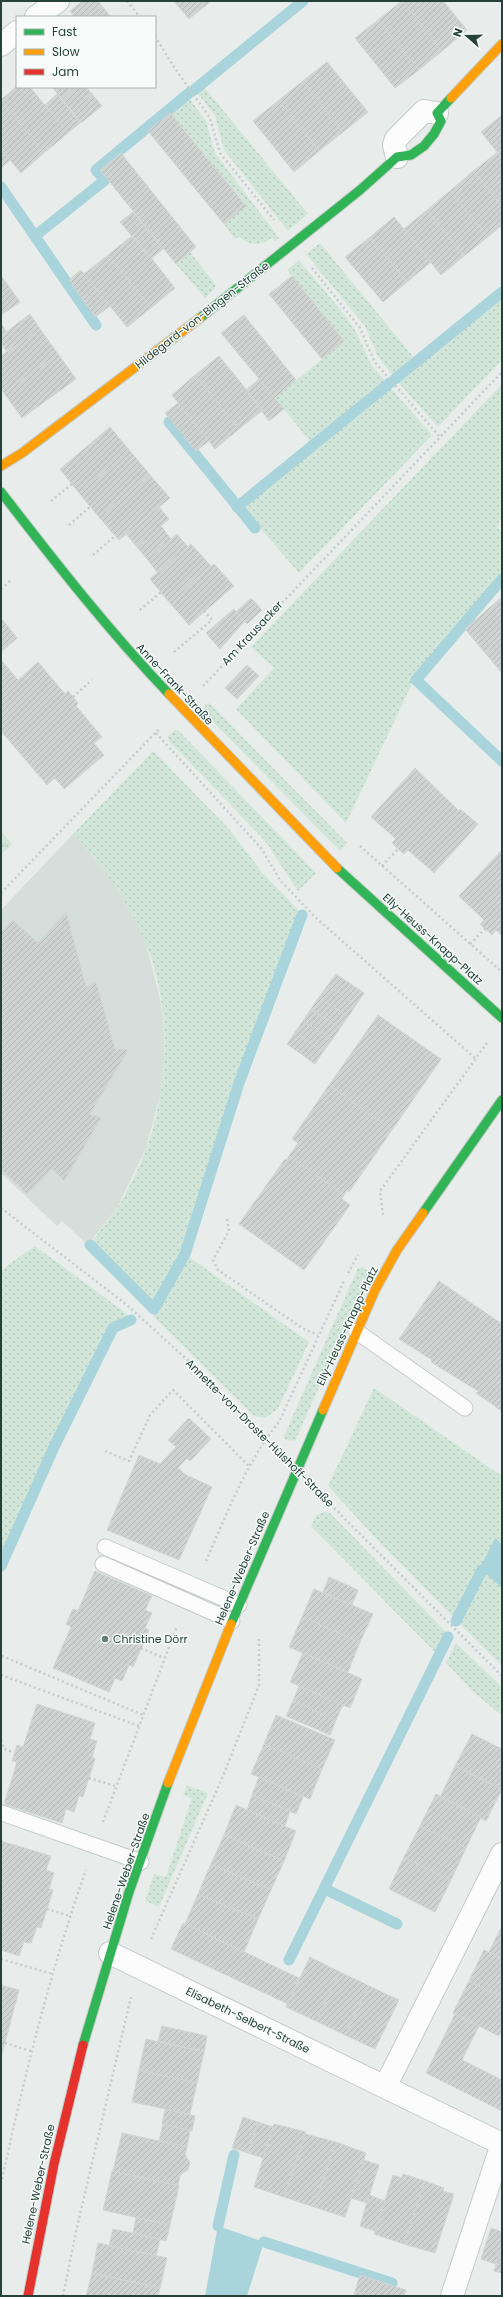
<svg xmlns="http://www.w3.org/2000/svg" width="503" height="2297" font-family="Poppins,sans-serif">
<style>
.built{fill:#d6dedb}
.grass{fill:url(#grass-dots)}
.park{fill:url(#park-tufts)}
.water{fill:#a9d4db}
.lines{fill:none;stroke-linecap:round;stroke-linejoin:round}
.stream{stroke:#a9d4db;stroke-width:11}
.building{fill:url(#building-hatch);stroke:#d1d6d4}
.lane-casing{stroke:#c5cac8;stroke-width:17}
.street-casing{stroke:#c5cac8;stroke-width:24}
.fast-casing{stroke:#c3cbc8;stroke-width:11}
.slow-casing{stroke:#c3cbc8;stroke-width:11}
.jam-casing{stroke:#c3cbc8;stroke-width:11}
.path{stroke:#c3ccca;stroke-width:2.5;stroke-dasharray:2 3;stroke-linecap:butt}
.lane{stroke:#fcfcfc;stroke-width:15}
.street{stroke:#fcfcfc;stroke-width:22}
.fast{stroke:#30b455;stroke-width:9}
.slow{stroke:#ff9f0a;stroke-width:9}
.jam{stroke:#e5322d;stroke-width:9}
.poi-dot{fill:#697e78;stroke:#f7fbf9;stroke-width:1.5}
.labels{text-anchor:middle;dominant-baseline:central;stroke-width:3;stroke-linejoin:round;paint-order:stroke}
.street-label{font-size:11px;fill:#24423a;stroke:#f7fbf9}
.poi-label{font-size:11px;fill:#24423a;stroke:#f7fbf9;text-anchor:start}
</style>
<defs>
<pattern id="grass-dots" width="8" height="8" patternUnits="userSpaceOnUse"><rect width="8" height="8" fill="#d1e6d8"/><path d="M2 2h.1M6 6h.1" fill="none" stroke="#b3c6ba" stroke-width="1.8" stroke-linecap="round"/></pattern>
<pattern id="park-tufts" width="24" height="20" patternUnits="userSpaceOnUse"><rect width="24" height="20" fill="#d1e6d8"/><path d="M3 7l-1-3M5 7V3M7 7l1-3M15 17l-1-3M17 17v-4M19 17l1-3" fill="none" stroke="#b3c6ba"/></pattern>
<pattern id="building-hatch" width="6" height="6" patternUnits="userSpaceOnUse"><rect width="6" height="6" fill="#cfd4d2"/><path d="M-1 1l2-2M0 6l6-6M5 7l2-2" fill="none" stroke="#b2b7b5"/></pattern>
</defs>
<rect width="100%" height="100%" fill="#e8edeb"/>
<path class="built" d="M74,833l35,43 22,36 14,28 16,63 3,30v31l-4,32 -14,52 -29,60 -29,37 -26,-24 -5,5 -56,-53v-263z"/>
<path class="grass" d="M204,87l104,127 -20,17 -64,-81 -9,-34 -18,-24z
M189,98l17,23 9,32 64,85 -4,3 -3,-3c-11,8 -22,8 -33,-1l-4,2 -11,-15 22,-18 -76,-93z
M320,243l95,116 -22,17 -16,-21 -12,-29 -59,-72z
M190,252l26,33 -3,6 -8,7 -29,-34z
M299,260l45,54 12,18 15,32 15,18 -74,62 -37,-46 69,-57 -57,-71z
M502,295v65l-64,67 -41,-46z
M502,384v134l-5,9 5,7v42l-90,108 -66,139 -110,-114 38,-41 -23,-21z
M390,387l42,48 -133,138 -57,-66z
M209,703l138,140 -7,8 -130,-132 -6,-8v-6z
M175,730l4,1 137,142 -18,18 -32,-49 -97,-101 -1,-5z
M153,751l76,78 33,43 39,41 -74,197 -45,142 127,90 -31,67 -13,9 -11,-2 -101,-100 5,-7 -66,-67c8,-12 18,-23 25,-34 50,-77 63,-184 27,-269 -17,-40 -42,-73 -70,-106z
M35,1246l96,71 -18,8 -52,101 -60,135v-291z
M363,1267l7,6 -75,168 -10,-1 -1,-4 74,-168z
M374,1388l128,88v190l-119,-120 -55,-60z
M324,1512l6,1 118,121 -11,20 -126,-128 5,-11z
M456,1643l46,44v29l-26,-22 -30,-31z
M187,1785l21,8 -49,114 -14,-6 9,-27 12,3 26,-79 -9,-3z"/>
<path class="park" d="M1,831l11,13 -11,11z"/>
<path class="water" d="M495,1538l7,6v44l-22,-20z
M218,2226l46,16 -17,54h-42z"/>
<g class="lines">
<path class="stream" d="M194,90l109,-89
M1,187l95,138
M35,236l70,-56 -9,-10 93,-77
M395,379l107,-87
M169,422l86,106
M237,507l154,-125
M502,579l-86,101 86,81
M90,1245l64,64 31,-55 54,-171 63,-168
M1,1566l53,-119 59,-119 18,-8
M456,1621l26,-51
M325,1889l72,35
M289,1960l159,-323
M218,2226l16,-71
M264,2242l128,41"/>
</g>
<path class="building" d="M83,1h15l4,5 -14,11h-13l-5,-6z
M174,1h37l-22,18z
M402,1l40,50 -23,19 -41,-50z
M402,1h41l24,29 -25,21z
M102,6l9,11h-23z
M378,20l41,50 -24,18 -40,-50z
M327,62l41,50 -25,20 -40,-51z
M303,81l40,51 -24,19 -40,-51z
M17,86l13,1 38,46 -24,20 -43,-53z
M52,87h24l-14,12z
M76,87h10l6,7 -20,17 -10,-12z
M57,94l23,29 -12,10 -23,-28z
M92,94l10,12 -21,17 -9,-12z
M1,100l43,53 -23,20 -20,-24z
M279,100l40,51 -25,21 -41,-51z
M170,113l76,93 -22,18 -76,-93z
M502,115v43l-21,-26z
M1,149l9,11 -9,8z
M498,152l4,6v48l-29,-35z
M121,153l75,94 -20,17 -76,-94z
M473,171l29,35v19l-14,12 -38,-46z
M450,191l38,46 -24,19 -37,-46z
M427,210l37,46 -23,19 -37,-46z
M133,212l30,37 -12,10 -31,-37z
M394,217l37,45 -24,20 -37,-45z
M133,235l42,53 -24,20 -43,-53z
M370,237l37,45 -24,20 -38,-45z
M108,255l43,53 -24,19 -43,-53z
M81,270l29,36 -15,11 -26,-37z
M292,276l52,65 -22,18 -53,-65z
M2,277l18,25 -19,13v-37z
M30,314l10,15 -33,23 -6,-9v-7z
M244,315l52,65 -21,18 -54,-65z
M1,323l5,8 -5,4z
M40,329l18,25 -54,39 -3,-4v-33z
M58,354l18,25 -54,39 -18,-25z
M219,356l44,54 -24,19 -44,-54z
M195,375l44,54 -24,20 -43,-54z
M259,379l25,30 -15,12 -23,-31z
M178,403l31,38 -13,10 -31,-38z
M110,427l20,24 -51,42 -19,-24z
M130,451l20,24 -51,42 -20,-24z
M150,475l20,23 -51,42 -20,-23z
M159,507l10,12 -32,28 -11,-13z
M161,526l10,13 -24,20 -10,-12z
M177,534l11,13 -30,26 -11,-14z
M191,544l20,22 -42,36 -19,-23z
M214,564l20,22 -45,39 -20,-23z
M502,597v44l-16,13 -21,-25z
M251,598l11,12 -15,14 -11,-12z
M234,609l11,12 -25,28 -14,-16z
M1,618l16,20 -16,14z
M502,641v32l-16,-19z
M1,660l6,7 -6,5z
M38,662l27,32 3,-3 10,12 -2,3 26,31 -8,6 10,12 -40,34 -9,-11 -8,7 -46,-54v-59l6,-5 11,13z
M247,665l12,11 -22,23 -12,-11z
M415,768l44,43 1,-2 18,15 -44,49 -26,-23 -4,4 -6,-5 -6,-6 4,-4 -25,-22z
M502,850v86l-6,-6 -4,5 -12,-11 4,-4 -25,-24z
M66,912l20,75 10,-5 19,67 13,1 -38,64 11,4 -37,63 -12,-12 -25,25 -26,-25v-237l12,-12 25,23z
M336,974l28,19 -8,12 -28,-20z
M328,985l28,20 -8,12 -29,-20z
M319,997l29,20 -8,11 -29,-19z
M311,1009l29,19 -8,12 -29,-19z
M378,1015l63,44 -49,71 -63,-45z
M303,1021l29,19 -9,12 -28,-20z
M295,1032l28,20 -8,12 -28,-20z
M329,1085l63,45 -43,62 -2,-2 -3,5 -55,-39 9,-13 -6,-4z
M289,1156l55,39 -2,4 8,6 -46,65 -65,-46 46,-65 1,1z
M439,1281l63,43v87l-26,-18 2,-2 -47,-29 1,-2 -33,-21z
M189,1418l22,21 -21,22 -3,-3 -9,10 8,7 26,12 -33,73 -72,-30 32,-75 21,9 16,-17 -8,-7z
M95,1571l57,25 -7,14 7,3 -7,15 4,2 -16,37 -4,-2 -7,16 -7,-3 -6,14 -56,-24 18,-41 -5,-3 7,-15 5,2z
M329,1577l29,13 -6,15 -29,-13z
M314,1589l59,25 -13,28 -58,-25z
M302,1617l58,25 -12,30 -59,-25z
M303,1653l59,26 -12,29 -60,-26z
M299,1686l44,19 -7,15 -43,-19z
M293,1701l43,19 -6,15 -44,-19z
M37,1704l58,19 -5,16 7,2 -5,16 3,2 -12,38 -4,-1 -5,16 -8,-3 -4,14 -58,-19 13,-42 -5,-1 5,-16 6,2z
M276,1715l59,25 -13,29 -58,-25z
M472,1734l30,15v40l-47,-23z
M264,1744l58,25 -12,30 -59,-25z
M455,1766l47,23 -16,32 -46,-24z
M259,1777l44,20 -7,17 -44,-19z
M436,1794l45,23 -15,31 -46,-22z
M252,1795l38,16 -5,15 -38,-16z
M236,1805l60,26 -12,30 -60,-26z
M420,1826l46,22 -15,32 -47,-23z
M224,1835l60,26 -13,29 -60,-26z
M1,1841l50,15 -5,14 8,3 -5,16 4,1 -12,38 -4,-1 -6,16 -7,-1 -5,14 -18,-6z
M404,1857l47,23 -16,32 -46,-23z
M211,1864l60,26 -13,29 -60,-25z
M198,1894l60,25 -14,33 -59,-28z
M183,1923l116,55 -11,26 -117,-55z
M502,1926v32l-13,-6z
M484,1950l18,8v39l-33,-16z
M310,1957l30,15 -24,49 -30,-14z
M340,1972l29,14 -24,49 -29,-14z
M469,1981l33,16v33l-3,6 -46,-23z
M1,1985l18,5 -18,68z
M369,1986l30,14 -24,49 -30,-14z
M455,2014l24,12 -17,34 40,20v31l-76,-38z
M162,2026l45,10 -3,16 -46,-11z
M146,2039l58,13 -7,31 -58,-13z
M139,2070l58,13 -7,31 -58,-12z
M165,2109l30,7 -3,15 -30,-7z
M243,2117l15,5 -10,31 -16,-5z
M258,2122l15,5 -10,31 -15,-5z
M163,2124l27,6 -3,17 -28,-6z
M274,2124l32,8 -22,65 -30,-10z
M122,2133l65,14 -2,8 5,8 -2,7 -8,5 -2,11 -65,-15z
M305,2134l31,8 -22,65 -30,-10z
M336,2142l30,11 -21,64 -31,-10z
M364,2160l15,5 -12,38 -16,-5z
M112,2171l67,15 -9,39 -67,-15z
M403,2174l22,7 -21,63 -30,-10 19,-59 9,3z
M425,2181l19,7 -1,3 11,3 -19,59 -31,-9z
M369,2195l16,6 -10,30 -15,-5z
M136,2218l34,7 -4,16 -33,-8z
M491,2228l11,4v13l-6,19 -15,-5z
M113,2229l47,10 -4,17 -47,-10z
M98,2243l69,15 -7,30 -68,-15z
M502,2245v28l-8,-2z
M92,2273l68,15 -2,8h-72z
M360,2275l46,15 -2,6h-32l-17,-5z
M355,2291l17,5h-18z"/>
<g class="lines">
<defs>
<path id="lane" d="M356,1331l109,77
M105,1547l134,58
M103,1564l129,57
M2,1813l139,49"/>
<path id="street" d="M36,17l22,-16
M1,45l16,-13
M397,157l-3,-12 2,-6 28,-28 13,2
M110,1953l392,191
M385,2087l117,-233
M452,2296l50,-152"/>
<path id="fast" d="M200,318l160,-128 37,-33 14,-2 13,-9 10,-12 7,-13 -4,-8 14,-15
M1,492c54,70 107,138 168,202
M337,868l165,150
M423,1213l79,-113
M231,1624l92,-214
M83,2045l46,-153 39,-109"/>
<path id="slow" d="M451,98l51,-54
M1,466l21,-13 178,-135
M169,694l168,174
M323,1410l52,-120 22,-40 26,-37
M168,1783l63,-159"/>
<path id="jam" d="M28,2296l26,-132 29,-119"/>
</defs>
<use href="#lane" class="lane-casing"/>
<use href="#street" class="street-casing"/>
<use href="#fast" class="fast-casing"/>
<use href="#slow" class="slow-casing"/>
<use href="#jam" class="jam-casing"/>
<path class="path" d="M127,1l13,16
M155,36l19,31 36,51 10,35 54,67
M312,268l48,60 14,33 65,75
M51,501l21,-17
M69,525l22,-19
M93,555l22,-19
M1,589l9,-8
M140,610l21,-18
M174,652l38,-32 -8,-9
M203,686l299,-314
M73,697l19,-17
M156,733l105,115 19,32 35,37 160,141
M360,846l142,126
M382,866l16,-17
M1,893l158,-164
M470,944l16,-16
M1,1208l126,97 67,61 81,82
M383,1215l-3,-24 107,-148
M227,1219l2,12 -16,29 5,10 84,58 16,7
M348,1273l10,-18
M105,1451l24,10 21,-46 23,-25 77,77
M320,1494l182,182
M206,1561c21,-47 40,-99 73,-139l65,-141
M141,1648l23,10
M2,1656l141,59
M1,1675l138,51
M1,1740l3,9 9,3
M89,1778l26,8
M103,1822l74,-196
M47,1909l23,7
M151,1939l72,-163 36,-91v-47
M1,1959l52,15
M5,2043l26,8
M1,2184c23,-107 49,-212 85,-314
M63,2296l14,-69 54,-230"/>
<use href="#lane" class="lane"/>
<use href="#street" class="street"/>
<use href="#fast" class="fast"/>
<use href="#slow" class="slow"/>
<use href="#jam" class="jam"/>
</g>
<circle class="poi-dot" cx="105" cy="1639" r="4"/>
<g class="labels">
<g class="street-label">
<text transform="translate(202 315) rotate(-38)">Hildegard-von-Bingen-Straße</text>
<text transform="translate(252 633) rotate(-47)">Am Krausacker</text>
<text transform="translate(175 684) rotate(47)">Anne-Frank-Straße</text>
<text transform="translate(433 939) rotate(42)">Elly-Heuss-Knapp-Platz</text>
<text transform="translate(347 1326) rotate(-65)">Elly-Heuss-Knapp-Platz</text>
<text transform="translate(260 1433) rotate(45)">Annette-von-Droste-Hülshoff-Straße</text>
<text transform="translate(242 1568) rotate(-67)">Helene-Weber-Straße</text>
<text transform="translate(126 1871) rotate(-71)">Helene-Weber-Straße</text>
<text transform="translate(248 2020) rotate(26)">Elisabeth-Selbert-Straße</text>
<text transform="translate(38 2184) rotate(-78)">Helene-Weber-Straße</text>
</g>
<g class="poi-label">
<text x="113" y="1639">Christine Dörr</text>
</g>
</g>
<rect width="503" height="2297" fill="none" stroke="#24423a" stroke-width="4"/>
<rect x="16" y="16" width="140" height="72" fill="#f7fbf9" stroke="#a3b1ad"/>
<rect x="24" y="29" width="20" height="6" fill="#30b455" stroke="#a3b1ad"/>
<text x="52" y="36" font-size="12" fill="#24423a">Fast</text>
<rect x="24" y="49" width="20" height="6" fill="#ff9f0a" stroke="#a3b1ad"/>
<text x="52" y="56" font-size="12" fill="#24423a">Slow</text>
<rect x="24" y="69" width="20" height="6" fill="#e5322d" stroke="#a3b1ad"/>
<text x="52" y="76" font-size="12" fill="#24423a">Jam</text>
<g transform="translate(467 36) rotate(290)" stroke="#f7fbf9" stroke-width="3" paint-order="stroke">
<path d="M0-3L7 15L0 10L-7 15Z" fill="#24423a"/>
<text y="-6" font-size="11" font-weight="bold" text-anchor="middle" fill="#24423a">N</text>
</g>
</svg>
